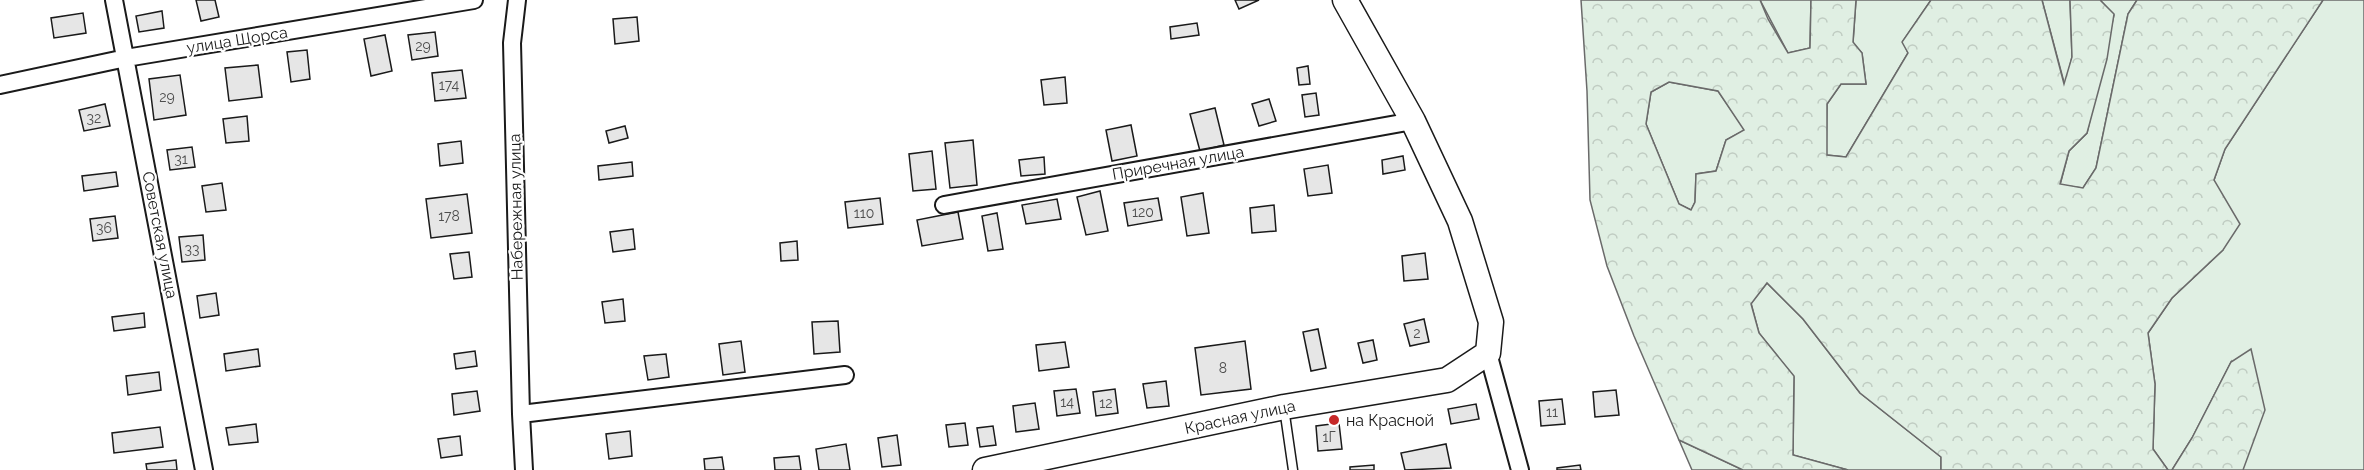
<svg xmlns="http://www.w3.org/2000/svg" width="2364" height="470" font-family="Raleway,sans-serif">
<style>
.green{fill:#e0efe3;stroke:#6a6a6a;stroke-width:1.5}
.forest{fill:url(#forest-crowns);stroke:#6a6a6a;stroke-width:1.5;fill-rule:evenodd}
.building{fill:#e6e6e6;stroke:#1a1a1a;stroke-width:1.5}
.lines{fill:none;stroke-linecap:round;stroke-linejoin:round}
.lane-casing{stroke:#1a1a1a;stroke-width:11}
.street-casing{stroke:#1a1a1a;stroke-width:20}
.secondary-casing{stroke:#1a1a1a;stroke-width:27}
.lane{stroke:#fff;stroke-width:8}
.street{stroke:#fff;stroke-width:16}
.secondary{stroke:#fff;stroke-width:24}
.poi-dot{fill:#c62828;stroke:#fff;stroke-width:2}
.labels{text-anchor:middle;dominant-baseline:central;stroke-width:4.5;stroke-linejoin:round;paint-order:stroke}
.number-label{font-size:14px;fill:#4d4d4d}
.street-label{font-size:16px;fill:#1a1a1a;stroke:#fff}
.poi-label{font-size:16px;fill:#1a1a1a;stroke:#fff;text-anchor:start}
</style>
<defs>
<pattern id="forest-crowns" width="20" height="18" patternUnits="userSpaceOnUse" patternTransform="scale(1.5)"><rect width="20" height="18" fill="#e0efe3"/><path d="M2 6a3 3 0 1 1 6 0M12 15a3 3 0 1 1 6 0" fill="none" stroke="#c0ccc2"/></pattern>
</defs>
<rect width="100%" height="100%" fill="#fff"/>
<path class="green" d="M1760,0h51l-1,48 -22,5z
M1856,0h75l-28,41 5,12 -62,104 -20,-2 1,-51 14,-20h25l-4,-31 -9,-10z
M2042,0h28l2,57 -7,29z
M2100,0h37l-9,14 -32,154 -13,20 -23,-3 9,-34 18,-18 27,-118z
M2323,0h41v470h-121l-12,-108 -39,76 -20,32h-4l-15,-21 2,-65 -7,-51 24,-35 51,-48 -9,-70 11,-31z
M1669,82l49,9 27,39 -19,10 -10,31 -20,3 -1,28 -4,8 -12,-6 -33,-80 5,-32z
M1767,283l36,36 57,74 81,64v13h-93l-55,-15 1,-78 -35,-44 -8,-30z
M1679,440l64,30h-51z"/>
<path class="forest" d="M1581,0h179l8,19 20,34 22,-5 1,-48h45l-3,42 9,11 4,31h-25l-14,20v51l19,2 62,-104 -6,-11 29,-42h111l22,84 8,-27 -2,-57h30l14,14 -7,45 -20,74 -18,18 -9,33 23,4 13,-20 32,-154 9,-14h186l-98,149 -11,31 26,44 -17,26 -51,48 -24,35 7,51 -2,65 15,21h-227v-13l-81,-64 -57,-74 -36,-36 -16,21 8,29 35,43 -1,79 55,15h-105l-64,-30 -45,-104 -27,-70 -17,-66 -3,-109zM1669,82l49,9 26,39 -18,10 -10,31 -20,3 -1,28 -4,8 -12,-6 -33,-80 5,-32z
M2251,349l14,61 -22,60h-71l20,-32 39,-76z"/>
<path class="building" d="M196,0h19l4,17 -18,4z
M1235,0h24l-20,9z
M162,11l2,17 -25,4 -3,-16z
M83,13l3,20 -32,5 -3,-20z
M637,17l2,24 -24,3 -2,-25z
M1197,23l2,12 -28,4 -1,-12z
M435,32l3,24 -26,4 -4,-25z
M385,35l7,36 -21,5 -7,-37z
M307,50l3,29 -19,3 -4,-30z
M258,65l4,32 -33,4 -4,-33z
M1308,66l2,18 -11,1 -2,-17z
M462,70l4,28 -31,3 -3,-28z
M180,75l6,40 -32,5 -5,-41z
M1065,77l2,26 -23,2 -3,-25z
M1316,93l3,22 -14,2 -3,-22z
M1269,99l7,22 -17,5 -7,-22z
M105,104l5,22 -26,5 -5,-21z
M1215,108l9,37 -24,6 -10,-37z
M247,116l2,25 -23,2 -3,-24z
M1131,125l6,31 -25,5 -6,-31z
M625,126l3,12 -19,5 -3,-12z
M973,140l4,45 -27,3 -5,-45z
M461,141l2,22 -23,3 -2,-22z
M192,147l3,20 -25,3 -3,-20z
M932,151l4,38 -23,2 -4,-37z
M1403,156l2,14 -22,4 -1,-14z
M1044,157l1,17 -24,2 -2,-16z
M632,162l1,14 -34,4 -1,-14z
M1328,165l4,28 -24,3 -4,-27z
M116,172l2,14 -34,5 -2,-15z
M222,183l4,27 -20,2 -4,-26z
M1100,191l8,40 -22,4 -9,-38z
M1203,193l6,40 -22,3 -6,-39z
M467,194l5,39 -41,5 -5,-39z
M880,198l3,26 -35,4 -3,-26z
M1158,198l4,22 -34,6 -4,-23z
M1057,199l4,20 -35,5 -4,-19z
M1274,205l2,26 -24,2 -2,-25z
M958,212l5,27 -41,7 -5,-26z
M997,213l6,36 -15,2 -6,-35z
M115,216l3,22 -25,3 -3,-22z
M633,229l2,20 -22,3 -3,-20z
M203,235l2,25 -23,2 -3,-25z
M797,241l1,19 -17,1 -1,-18z
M469,252l3,25 -18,2 -4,-25z
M1425,253l3,26 -24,2 -2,-25z
M216,293l3,22 -19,3 -3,-22z
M623,299l2,22 -20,2 -3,-21z
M144,313l1,14 -31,4 -2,-14z
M1424,319l5,23 -19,4 -6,-22z
M838,321l2,31 -26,2 -2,-32z
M1318,329l8,39 -15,3 -8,-39z
M1373,340l4,20 -14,3 -5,-20z
M741,341l4,31 -22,3 -4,-31z
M1245,341l6,48 -50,6 -6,-47z
M1065,342l4,25 -30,4 -3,-26z
M258,349l2,17 -34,5 -2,-17z
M475,351l2,15 -21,3 -2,-15z
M666,354l3,23 -21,3 -4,-24z
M159,372l2,18 -33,5 -2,-19z
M1166,381l3,25 -22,2 -4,-24z
M1076,389l4,24 -23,3 -3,-25z
M1115,389l3,24 -22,3 -3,-24z
M1616,390l3,25 -24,2 -2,-25z
M477,391l3,20 -26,4 -2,-21z
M1562,399l3,25 -24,2 -2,-25z
M1035,403l4,26 -23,3 -3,-26z
M1476,404l3,15 -28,5 -3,-15z
M965,423l3,22 -19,2 -3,-22z
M1339,423l3,26 -24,2 -2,-25z
M256,424l2,18 -29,3 -3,-17z
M993,426l3,19 -16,2 -3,-19z
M160,427l3,20 -49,6 -2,-20z
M630,431l2,25 -23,3 -3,-25z
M897,435l4,30 -19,2 -4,-29z
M460,436l2,19 -21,3 -3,-19z
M846,444l4,26h-31l-3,-21z
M1446,444l5,24 -46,2 -4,-17z
M799,456l2,14h-26l-1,-12z
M722,457l2,13h-19l-1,-11z
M176,460l1,10h-30l-1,-6z
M1374,465v5h-24v-3z
M1580,465l1,5h-24v-2z"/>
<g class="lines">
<defs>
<path id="lane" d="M1284,408l9,62"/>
<path id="street" d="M114,0l90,470
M517,0l-5,43 9,371 3,56
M0,85l126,-27 348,-58
M944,205l469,-84
M1488,353l32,117
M521,414l324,-39"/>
<path id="secondary" d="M985,470l299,-63 163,-27 41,-27 3,-31 -31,-101 -47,-100 -68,-121"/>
</defs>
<use href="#lane" class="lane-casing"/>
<use href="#street" class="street-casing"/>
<use href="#secondary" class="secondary-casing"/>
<use href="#lane" class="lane"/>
<use href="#street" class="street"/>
<use href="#secondary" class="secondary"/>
</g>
<circle class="poi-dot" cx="1334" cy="420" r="6"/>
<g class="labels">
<g class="number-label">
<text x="423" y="46">29</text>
<text x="449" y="85">174</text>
<text x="167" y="97">29</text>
<text x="94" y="118">32</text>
<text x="181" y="159">31</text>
<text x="1143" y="212">120</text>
<text x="864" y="213">110</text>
<text x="449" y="216">178</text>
<text x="104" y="228">36</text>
<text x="192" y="249">33</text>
<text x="1417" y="333">2</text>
<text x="1223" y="368">8</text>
<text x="1067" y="402">14</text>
<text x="1106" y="403">12</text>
<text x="1552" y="412">11</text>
<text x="1329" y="437">1Г</text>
</g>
<g class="street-label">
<text transform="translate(237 40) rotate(-9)">улица Щорса</text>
<text transform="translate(1178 163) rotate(-10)">Приречная улица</text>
<text transform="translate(516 207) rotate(-91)">Набережная улица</text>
<text transform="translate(160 235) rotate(79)">Советская улица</text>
<text transform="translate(1240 417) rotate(-12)">Красная улица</text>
</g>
<g class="poi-label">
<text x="1346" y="420">на Красной</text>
</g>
</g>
</svg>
